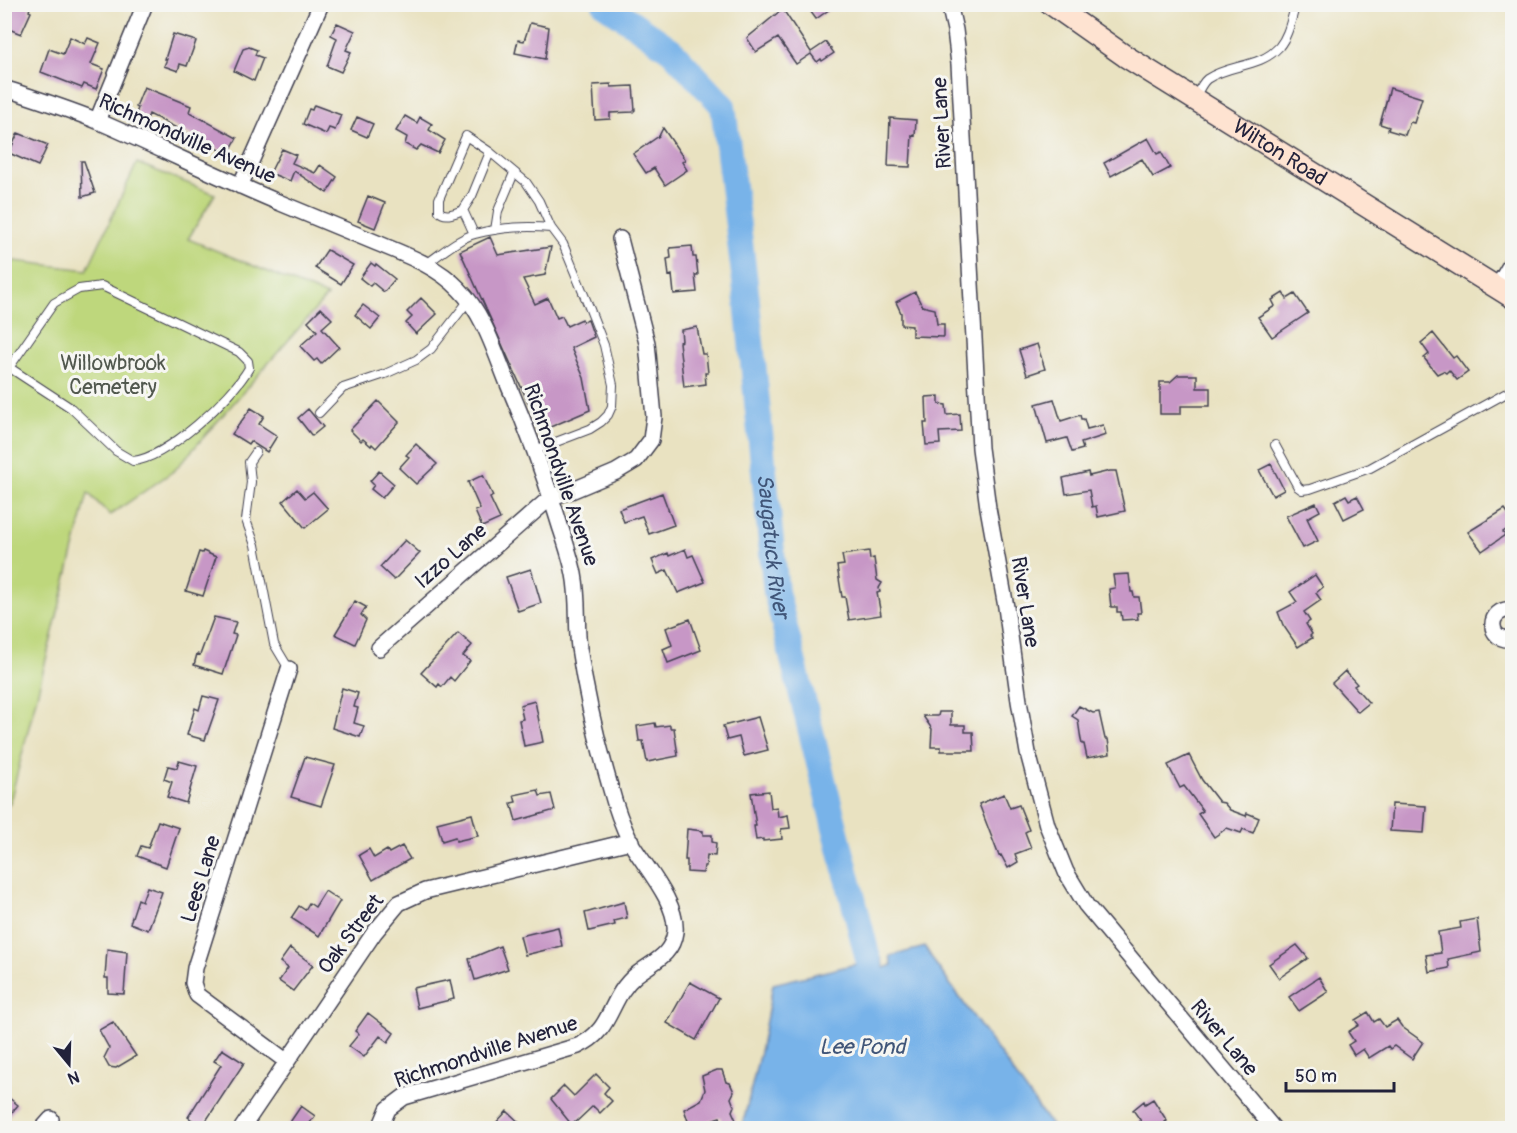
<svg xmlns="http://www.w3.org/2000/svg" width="1517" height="1133" font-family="Pangolin,sans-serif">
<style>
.green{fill:#bed77b;stroke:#707c5b;stroke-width:1.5}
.water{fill:#78b3e9;stroke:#4d6a92;stroke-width:1.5}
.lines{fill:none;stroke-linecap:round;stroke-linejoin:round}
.river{stroke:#78b3e9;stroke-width:26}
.building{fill:#c797c6}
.service-casing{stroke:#403f4f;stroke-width:10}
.minor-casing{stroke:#403f4f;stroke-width:18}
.secondary-casing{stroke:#403f4f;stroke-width:24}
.service{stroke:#fff;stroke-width:8}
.minor{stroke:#fff;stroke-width:15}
.secondary{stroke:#fee3d1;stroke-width:21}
.labels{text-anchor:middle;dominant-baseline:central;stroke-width:6;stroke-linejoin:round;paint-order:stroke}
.street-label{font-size:21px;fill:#22223b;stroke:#f6f6f2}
.park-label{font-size:21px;fill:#51584e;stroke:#f6f6f2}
.water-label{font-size:22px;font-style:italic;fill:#405578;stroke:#f6f6f2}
</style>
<rect width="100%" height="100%" fill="#f6f6f2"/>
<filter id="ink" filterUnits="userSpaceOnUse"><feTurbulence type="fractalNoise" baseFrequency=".0167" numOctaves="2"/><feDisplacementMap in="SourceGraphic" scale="12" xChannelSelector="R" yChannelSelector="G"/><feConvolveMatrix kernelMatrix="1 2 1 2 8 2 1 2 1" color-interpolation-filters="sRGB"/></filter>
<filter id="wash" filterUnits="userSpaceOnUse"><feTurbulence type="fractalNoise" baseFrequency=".008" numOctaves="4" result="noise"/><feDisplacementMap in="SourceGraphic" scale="24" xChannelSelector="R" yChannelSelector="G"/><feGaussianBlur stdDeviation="1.35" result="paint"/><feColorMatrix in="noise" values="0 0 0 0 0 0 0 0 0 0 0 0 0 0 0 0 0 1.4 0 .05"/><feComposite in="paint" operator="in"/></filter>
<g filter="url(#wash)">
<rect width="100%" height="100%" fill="#e9e2c1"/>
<path class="green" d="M137,163l78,31 -27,45 139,57 -152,174 -65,45 -22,-22 -78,309 -5,8v-545l10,-4 72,9z"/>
<path class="water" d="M925,947l10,16 118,165h-311l19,-81 12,-63 108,-26 3,10 8,-3 -2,-9z"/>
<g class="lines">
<path class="river" id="s1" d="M605,4l66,46 52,56 22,176 31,310 101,403"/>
</g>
<g id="blocks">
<path class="building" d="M13,4h18l-2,7 2,1 -10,22 -17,-7v-5z
M805,4h32l-21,15z
M780,11h4l27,41 15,-10 8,11 -12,8 -1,-2 -4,3 -6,-8 -15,10 -18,-26 -22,14 -9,-14z
M337,23l18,8 -9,19 5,2 -10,20 -14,-6 10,-28 -6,-3z
M530,23l19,4 -4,32 -30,-6 3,-13 6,1z
M173,34l23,7 -9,25 -7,-2 -2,7 -14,-5 3,-7h-2z
M70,37l15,7 3,-6 12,5 -9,21 13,5 -8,20 -12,-5 -2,4 -41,-16 8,-23 14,5z
M249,47l8,3 -2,5 8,3 -9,23 -20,-10 9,-22z
M611,84v3l22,-1 2,24 -2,2 -23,1v6l-15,1 -2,-35z
M144,87l47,19 -2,6 48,26 -9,16 -79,-40 -2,5 -11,-5 2,-6 -2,-1z
M1390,88l32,10 -8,25 -4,-1 -5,13 -17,-5 1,-3 -9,-3z
M314,105l27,10 -6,15 -6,-2 -3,6 -23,-10 6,-15 3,1z
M405,116l12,7 3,-6 12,7 -3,6 16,10 -7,13 -17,-8 -5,5 -11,-6 2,-7 -11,-6z
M357,117l16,7 -6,13 -16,-7z
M890,118l26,2 -1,16 -3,-1 -2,32 -22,-1z
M663,128l22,32 -3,2 5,8 -22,15 -11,-17 -8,5 -13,-19 26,-18z
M18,133l30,12 -10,21 -29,-13z
M1148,138l9,16 4,-2 9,16 -17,9 -11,-18 -31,17 -7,-13z
M282,149l14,6 -4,8 23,10 5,-8 17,12 -10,16 -33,-22 -4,10 -20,-8z
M81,161h3l11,32 -13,4z
M368,196l17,7 -10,25 -17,-7z
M490,237l8,18 53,-8 -6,28 -22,4 12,25 13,-6 9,20 5,-2 5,10 15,-7 1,3 5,-2 6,17 -23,11 13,30 6,32 -49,21 -81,-180z
M692,246l1,11h3l2,18h-3l2,17 -23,2 -2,-19 -3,1 -2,-17 4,-1 -1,-10z
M327,250l26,15 -12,19 -26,-16z
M371,263l4,3 1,-2 19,15 -11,13 -11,-9 -3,3 -10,-8z
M915,292l7,14 13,3 2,15h7v13l-32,-1v-10l-11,-1v-12l-5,-11z
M1283,293l4,6 8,-5 13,19 -36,24 -14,-20 17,-11 -3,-6z
M421,298l16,16 -21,20 -10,-11 6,-6 -5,-5z
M363,305l17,13 -9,11 -16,-14z
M321,308l11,11 -10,9 17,19 -18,17 -4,-5 -3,2 -14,-15 17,-15 -9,-10z
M697,327l5,27h4l2,19h-3l1,11 -22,3 -5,-45 3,-1 -1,-11z
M1433,333l20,25 3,-2 12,16 -11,8 -8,-10 -3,3 -3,-2 -6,3 -13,-16 5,-4 -8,-11z
M1037,344l8,25 -18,6 -8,-25z
M1178,375h19v13h13v18h-29v8h-21v-32h10z
M939,396v8l7,1 1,10 13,-1 1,17 -22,1 1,12 -14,1 -2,-22h3l-1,-26z
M1054,399l7,22 19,-6 1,4h3l3,10 16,-4 3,10 -25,8 2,6 -11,3 -5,-14 -20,5 -11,-39z
M378,401l21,21 -23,26 -4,-4 -1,2 -8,-7 -2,2 -11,-11z
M251,408l13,8 -5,8 18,12 -10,16 -17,-11 -2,3 -16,-10z
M308,409l15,18 -11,9 -14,-18z
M416,444l21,20 -21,20 -17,-16 10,-11 -3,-2z
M1271,464l13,26 -11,6 -14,-26z
M379,471l15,13 -12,14 -11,-9 3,-4 -4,-4z
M1110,471h6l9,40 -27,6 -2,-11 -4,1 -3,-17 -23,4 -3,-16 25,-6 1,4z
M483,475l10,21 -3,2 10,21 -18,8 -7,-16 5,-2 -12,-27z
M297,489l8,9 8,-6 15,17 -23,19 -22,-27z
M662,493l12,32 -25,9 -7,-18 -18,6 -5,-13z
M1346,495l3,5 8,-4 7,13 -20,10 -9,-18z
M1316,503l4,8 -13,7 11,23 -15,7 -17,-32z
M1505,509l7,10v7l-9,6 2,3 -23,16 -14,-19z
M405,540l15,13 -26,27 -14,-13z
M685,549l3,8 5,-2 12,27 -27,11 -11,-23 -9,4 -6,-14 16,-7 1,3z
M203,551l13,6 -13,39 -17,-5 13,-39 3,1z
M869,551l1,8 4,-1 3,22 5,3 -3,5 1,4 -3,1 4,22 -32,5 -4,-23h-3l-5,-31 7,-1 -2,-10z
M531,569l10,34 -23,8 -12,-34z
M1129,574l2,18h2l1,5h5l2,16h-4l1,6 -16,1 -1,-8h-4v-5h-6l-2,-18 6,-1 -2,-13z
M1315,575l8,12 -7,6 5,7 -17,12 6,9 -4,3 6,10 -2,2 2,2 -14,9 -15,-22 -5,-13 19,-10 -7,-10z
M355,601l11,6 -5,8 5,5 -11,24 -20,-10z
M214,617l22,5 -4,12 4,1 -13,39 -29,-9 3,-11 3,1z
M690,619l11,31 -33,13 -5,-14 9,-4 -6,-17z
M458,633l14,12 -9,11 7,5 -16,20 -4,-4 -8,10 -3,-3 -2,3 -16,-14z
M1345,671l12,13 -3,2 15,17 -11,9 -26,-29z
M342,688l16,5 -4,14 4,1 -4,15 10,3 -4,11 -28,-9z
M203,696l16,4 -14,40 -18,-5 8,-27 4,2z
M535,701l8,41 -19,4 -5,-26 4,-1 -3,-14z
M1079,706l14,7 6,-1 6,27h3l2,15 -23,4 -3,-14h-2l-1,-4 -3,-20 -6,-4z
M939,712h12v13h14v7h8l1,19h-33v-4h-10l1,-18 -9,-13h15z
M758,717l10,33 -24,6 -5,-19 -12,3 -4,-14z
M655,723l1,4 14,-2v3h4l4,28 -31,6 -4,-21h-4l-2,-15z
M1189,755l13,25 17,22 5,1 6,7 16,6 1,-3 12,5 -6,15 -10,-4 -2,4 -14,-5 -13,9 -16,-23 5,-3 -19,-25 -4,2 -12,-23z
M305,757l30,8 -14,41 -30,-9z
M179,761l18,5 -11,37 -19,-6 5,-15 -8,-3 4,-13 9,2z
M538,790l2,6 11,-2 4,16 -39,11 -5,-18 5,-1 -2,-7z
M769,791l2,17 6,-1 1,10 10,-2 2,13 -9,1 1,10 -19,2v-2l-7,1 -2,-14h2l-5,-33z
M1004,794l6,14 9,-3 10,25 -4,2 6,16 -16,6 3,8 -10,6 -7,-13 -2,1 -20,-52z
M1392,804l34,2 -2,27 -34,-2z
M472,814l6,22 -22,5 -1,-4 -13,4 -5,-18z
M158,821l21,7 -13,39 -29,-11 4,-10 7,2z
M687,829l16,2v4h9v7l4,1 -1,13 -8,-1 -1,11h-2l-1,7 -16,-1v-12h-2z
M402,846l8,13 -37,21 -14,-25 10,-6 5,9 13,-8 2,3z
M147,887l15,5 -14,38 -18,-7 8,-24 4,2z
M325,891l15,10 -21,35 -28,-18 8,-12 6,4 4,-7 6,4z
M624,902l3,16 -13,3 1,4 -26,6 -4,-18z
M1477,919l4,33 -33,7 1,9 -20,4 -3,-17 15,-2 -3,-21 23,-4 -1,-6z
M558,927l4,19 -37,9 -5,-19z
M1297,945l11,13 -29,20 -10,-14z
M500,946l8,23 -33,11 -6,-21z
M290,948l23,17 -20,26 -14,-10 9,-13 -8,-6z
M107,949l20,3 -3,42 -16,-1v-15h-3z
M1319,977l9,15 -29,19 -10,-14z
M450,980l4,19 -37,9 -4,-20z
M690,982l29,16 -23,42 -29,-17z
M1368,1012l6,10 5,-3 6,8 12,-7 5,7 21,15 -11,17 -18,-13 -4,3 -2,-3 -19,12 -6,-9 -9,6 -6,-10 6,-4 -6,-9 11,-7 -4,-5z
M368,1013l26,20 -6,9 -8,-6 -16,21 -15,-11 10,-12 -4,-3z
M113,1022l23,34 -20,12 -7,-1 -5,-9 5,-10 -10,-18z
M222,1049l22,14 -42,64 -14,-10 33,-52 -7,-4z
M717,1070h5l4,12 4,1 4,9 -3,6 3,8 -2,5 4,9 -13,5 -3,-8 -30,10 -6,-18 17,-9 4,-10 -3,-14z
M596,1074l13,13 -5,6 8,8 -12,12 -7,-7 -18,17 -1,-1 -3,2 -20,-25 13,-13 10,10z
M4,1094l14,11 -14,17z
M1153,1099l14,22 -2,1 4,6h-38l10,-7 -8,-11 11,-9 1,3z
M301,1106l14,10 -9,12h-20z
M507,1111l18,17h-34z"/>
</g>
</g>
<g filter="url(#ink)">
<use href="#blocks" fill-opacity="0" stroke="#403f4f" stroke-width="1.5"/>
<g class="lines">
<defs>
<path id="service" d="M1195,98c3,-6 7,-15 12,-19 22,-15 53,-11 72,-32 10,-12 12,-28 17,-43
M490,152l-18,44 -9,14c-8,3 -18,8 -24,1v-12l27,-63 24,16 36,30 13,19 12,27 12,16 26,63 15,38 9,40 -1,21 -4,9 -7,7 -11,7 -55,21
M463,210l11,24
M495,230l3,-19 16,-38
M426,264c15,-10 31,-25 49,-30 25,-7 51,-8 76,-6
M4,375l50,-72 25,-14 23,-3 137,66 9,9 1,7c-17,30 -82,90 -116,93l-17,-10 -45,-43 -61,-40
M319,413l24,-25 42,-14 31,-14 15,-11 38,-49
M1275,445l23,42 4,3 8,-1 60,-21 142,-78
M256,452l-7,10 2,20 -5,38 9,25 19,99 15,25"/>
<path id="minor" d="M949,4l6,26 4,34 21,384 8,60 18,99 13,94 9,52 19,72 19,47 20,33 187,223
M4,88c32,11 65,21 96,34 60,26 118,55 178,80 33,14 66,27 99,41 29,12 60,23 82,46 25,25 36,63 49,95 20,47 38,96 53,145 5,15 10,30 13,45 5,25 2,50 5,74 7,47 18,93 31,138 5,19 12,39 21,57 14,24 47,60 44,89 -3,24 -23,30 -39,43 -28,23 -22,55 -58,71l-174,51 -16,12 -8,19
M97,121l48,-117
M240,186l81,-182
M1497,288l15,-26
M1512,610c-25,-3 -26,32 0,29
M379,648l172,-151 20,-6 45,-19 20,-12 15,-20 3,-23 -7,-74 -27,-104
M286,1061l-89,-66 -4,-12 2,-15 94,-299
M43,1128l8,-9
M242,1128l132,-195 25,-30 26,-12 206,-50"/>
<g id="secondary">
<path id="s2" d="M1051,4l74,52 387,241"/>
</g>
</defs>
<use href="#service" class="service-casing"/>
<use href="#minor" class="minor-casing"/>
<use href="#secondary" class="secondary-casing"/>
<use href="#service" class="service"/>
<use href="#minor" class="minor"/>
<use href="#secondary" class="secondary"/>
</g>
</g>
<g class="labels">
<g class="street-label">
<text transform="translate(942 123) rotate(-93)">River Lane</text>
<text transform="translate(187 139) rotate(24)">Richmondville Avenue</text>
<text stroke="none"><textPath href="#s2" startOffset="273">Wilton Road</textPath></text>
<text transform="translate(561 475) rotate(71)">Richmondville Avenue</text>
<text transform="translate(451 556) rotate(-41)">Izzo Lane</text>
<text transform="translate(1025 602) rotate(81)">River Lane</text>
<text transform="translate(201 879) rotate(-73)">Lees Lane</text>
<text transform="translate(351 934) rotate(-53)">Oak Street</text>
<text transform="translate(1224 1038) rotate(50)">River Lane</text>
<text transform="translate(486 1052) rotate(-18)">Richmondville Avenue</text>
</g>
<g class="park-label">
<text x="113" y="363">Willowbrook<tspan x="113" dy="24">Cemetery</tspan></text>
</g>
<g class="water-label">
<text stroke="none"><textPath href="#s1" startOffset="600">Saugatuck River</textPath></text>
<text x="862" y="1047">Lee Pond</text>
</g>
</g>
<rect width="1517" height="1133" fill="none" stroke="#f6f6f2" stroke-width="24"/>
<g transform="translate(69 1064) rotate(161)" stroke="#f6f6f2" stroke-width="4.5" paint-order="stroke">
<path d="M0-4.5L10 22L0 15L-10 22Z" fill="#22223b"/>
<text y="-9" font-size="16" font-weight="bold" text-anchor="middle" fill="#22223b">N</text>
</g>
<path d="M1286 1082v9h108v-9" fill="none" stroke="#22223b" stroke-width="3"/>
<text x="1295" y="1082" font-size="18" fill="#22223b" stroke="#f6f6f2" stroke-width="4.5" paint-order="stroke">50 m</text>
</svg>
